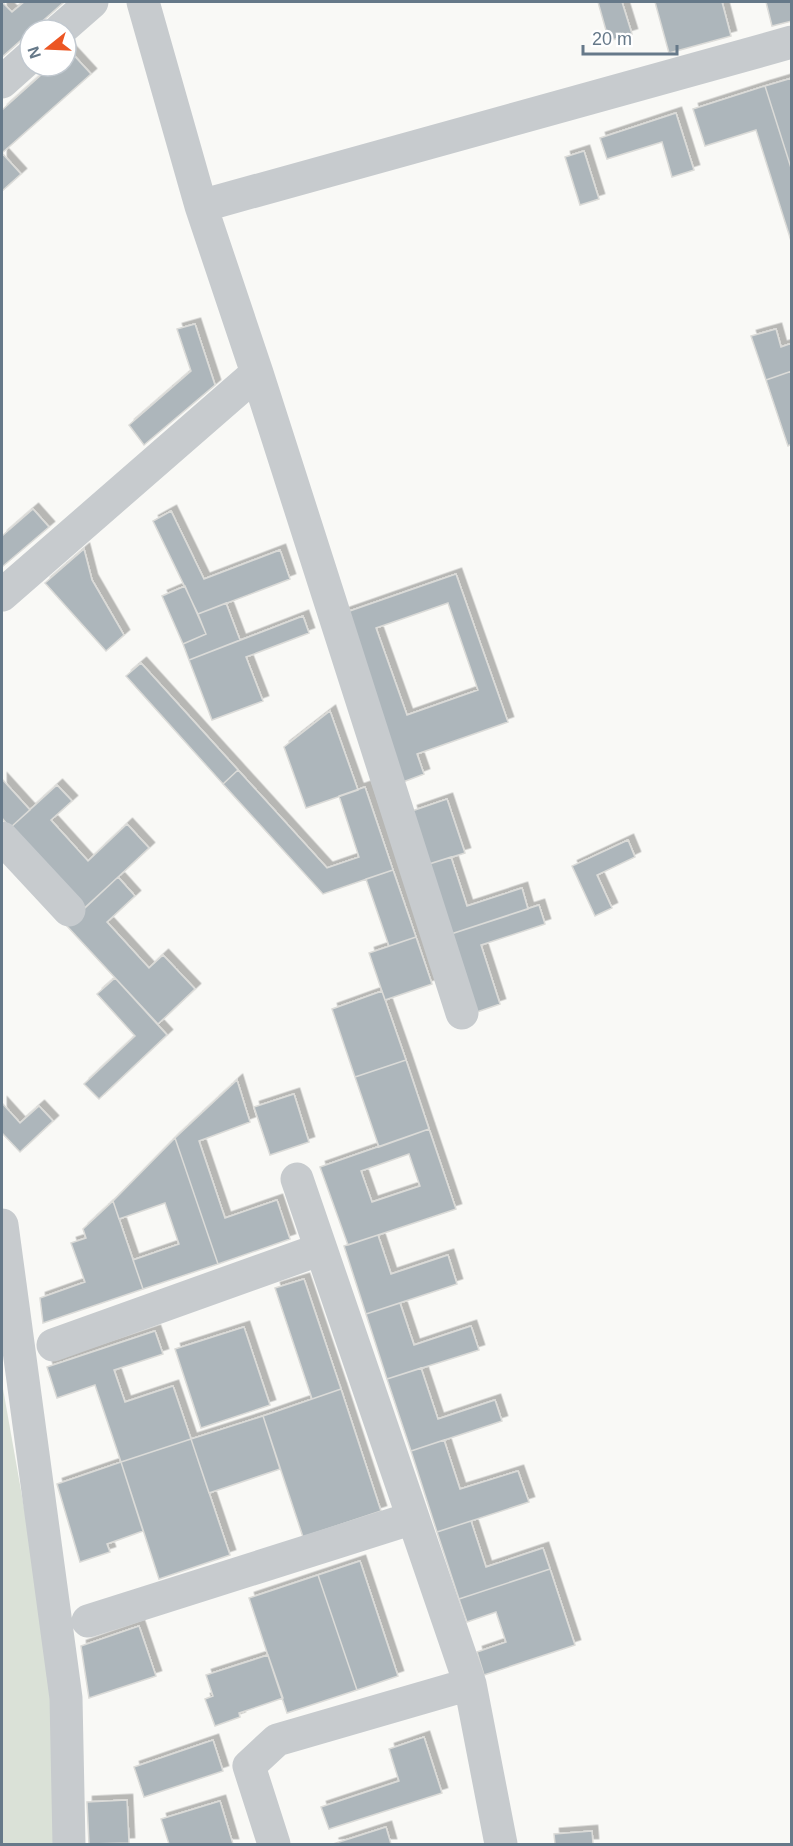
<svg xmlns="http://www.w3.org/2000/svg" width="793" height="1846" font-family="Arial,sans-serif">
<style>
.green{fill:#dae1d7}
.building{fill:#adb6bb;stroke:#dbdbd8;stroke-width:1.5;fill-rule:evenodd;filter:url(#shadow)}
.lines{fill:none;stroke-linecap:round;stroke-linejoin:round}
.minor{stroke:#c7cbce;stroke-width:33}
</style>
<defs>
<filter id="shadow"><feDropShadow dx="5.5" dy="-5.5" stdDeviation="0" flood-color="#0004"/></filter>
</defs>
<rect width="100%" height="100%" fill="#f9f9f6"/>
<path class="green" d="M2,1383l55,311v150h-55z"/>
<path class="building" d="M2,2l10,10 12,-10h40l-62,55z
M598,2h24l10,32 -23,7z
M655,2h67l9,34 -62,17z
M766,2h26v19l-20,5z
M69,50l22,24 -89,79 19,21 -19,17v-81l49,-44h15v-14z
M792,78v93l-27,-85z
M765,86l27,85v73l-36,-114 -51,16 -12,-37z
M676,113l18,57 -22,7 -10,-35 -55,17 -7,-21z
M584,151l15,48 -19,6 -15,-48z
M195,324l20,61 -71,60 -15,-20 62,-54 -14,-42z
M776,329l5,18 11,-4v28l-26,9 -15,-44z
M792,371v73l-4,2 -22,-66z
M33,509l16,18 -47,40v-31z
M171,511l33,68 76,-29 10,29 -92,35 -45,-93z
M84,549l8,31 32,55 -18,16 -61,-68z
M456,574l52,148 -91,32 7,20 -21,8 -59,-169zM448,603l30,87 -71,25 -31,-87z
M185,586l21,48 -23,10 -21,-48z
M226,603l14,37 -51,20 -6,-16 23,-10 -8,-20z
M303,616l6,17 -63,24 17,44 -51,19 -23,-60z
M141,663l97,107 -15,14 -97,-108z
M330,711l28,79 -52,18 -22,-61z
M238,770l89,98 32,-11 -20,-61 26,-9 28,83 -70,24 -100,-110z
M2,779l28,31 -20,18 -8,-10z
M57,785l15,16 -21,19 37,41 39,-37 22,24 -64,60 -75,-80z
M447,799l18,54 -36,11 -17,-53z
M628,840l7,17 -38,18 15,33 -17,8 -23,-50z
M451,857l16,49 55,-18 6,21 -77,25 -22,-70z
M393,870l23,67 -27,9 -23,-67z
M118,877l17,19 -28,26 42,46 14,-13 32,34 -37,35 -92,-99z
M539,905l6,19 -64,21 19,59 -23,8 -26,-78z
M416,937l16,47 -47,16 -16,-47z
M115,978l52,57 -68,64 -15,-15 51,-48 -38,-42z
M382,991l24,69 -51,17 -23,-68z
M406,1060l23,69 -50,18 -24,-70z
M237,1080l13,42 -51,19 26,77 52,-18 13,39 -72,25 -43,-126z
M294,1094l15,48 -39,13 -16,-48z
M2,1103l18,20 19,-17 14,15 -33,31 -18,-19z
M429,1129l27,80 -108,36 -28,-78zM409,1154l11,32 -48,16 -11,-31z
M175,1138l43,126 -75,25 -10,-29 46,-16 -14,-41 -46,16 -6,-18z
M113,1201l30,88 -100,34 -3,-25 45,-16 -14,-39 15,-5 -3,-9z
M378,1235l13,39 57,-19 9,29 -91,30 -22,-68z
M304,1279l37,110 -29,10 -37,-111z
M400,1303l14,42 57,-19 8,24 -92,29 -21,-65z
M244,1327l26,78 -69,23 -26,-79z
M155,1331l8,23 -49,16 11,32 48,-16 18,53 -70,23 -26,-77 -38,13 -10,-31z
M421,1368l17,51 57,-19 7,21 -91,30 -24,-72z
M341,1389l40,122 -78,26 -40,-121z
M263,1416l17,53 -71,24 -18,-54z
M191,1439l39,116 -71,24 -38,-117z
M444,1440l16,49 58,-18 11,31 -92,30 -26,-81z
M121,1462l22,69 -36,13 3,8 -30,10 -23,-78z
M471,1521l15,46 57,-19 7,21 -91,30 -22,-67z
M360,1561l38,115 -41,14 -39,-115z
M550,1569l25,76 -91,30 -7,-23 29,-10 -10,-30 -29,10 -8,-23z
M318,1575l39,115 -70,23 -38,-115z
M139,1626l17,50 -67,22 -8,-52z
M268,1655l15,43 -44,15 1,4 -25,9 -10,-27 8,-3 -7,-21z
M424,1737l18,56 -113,36 -8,-22 78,-26 -10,-32z
M213,1740l10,31 -79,26 -10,-30z
M127,1800l2,43 -40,1 -2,-42z
M220,1801l13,43h-64l-8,-25z
M386,1827l5,17h-58z
M592,1831l1,13h-38l-1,-10z"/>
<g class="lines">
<path class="minor" d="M143,2l58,204 56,167 205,640
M60,30l32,-28
M2,82l28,-25
M201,206l591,-164
M2,595l255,-222
M2,838l67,72
M297,1179l173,505 31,160
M2,1225l64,473 3,146
M53,1345l268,-96
M88,1621l325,-103
M274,1844l-25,-78 28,-26 193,-56"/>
</g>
<rect width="793" height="1846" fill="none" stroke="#667989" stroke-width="6"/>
<g transform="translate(48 48) rotate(252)"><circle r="28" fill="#ffffff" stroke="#c2c9d0" stroke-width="1.5"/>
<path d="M0-4.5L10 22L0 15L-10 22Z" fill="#ec5623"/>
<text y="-9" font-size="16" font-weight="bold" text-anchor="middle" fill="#667989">N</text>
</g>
<path d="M583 45v9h94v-9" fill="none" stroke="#667989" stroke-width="3"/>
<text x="592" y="45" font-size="18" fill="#667989" stroke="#ffffff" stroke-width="4.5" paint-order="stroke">20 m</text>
</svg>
